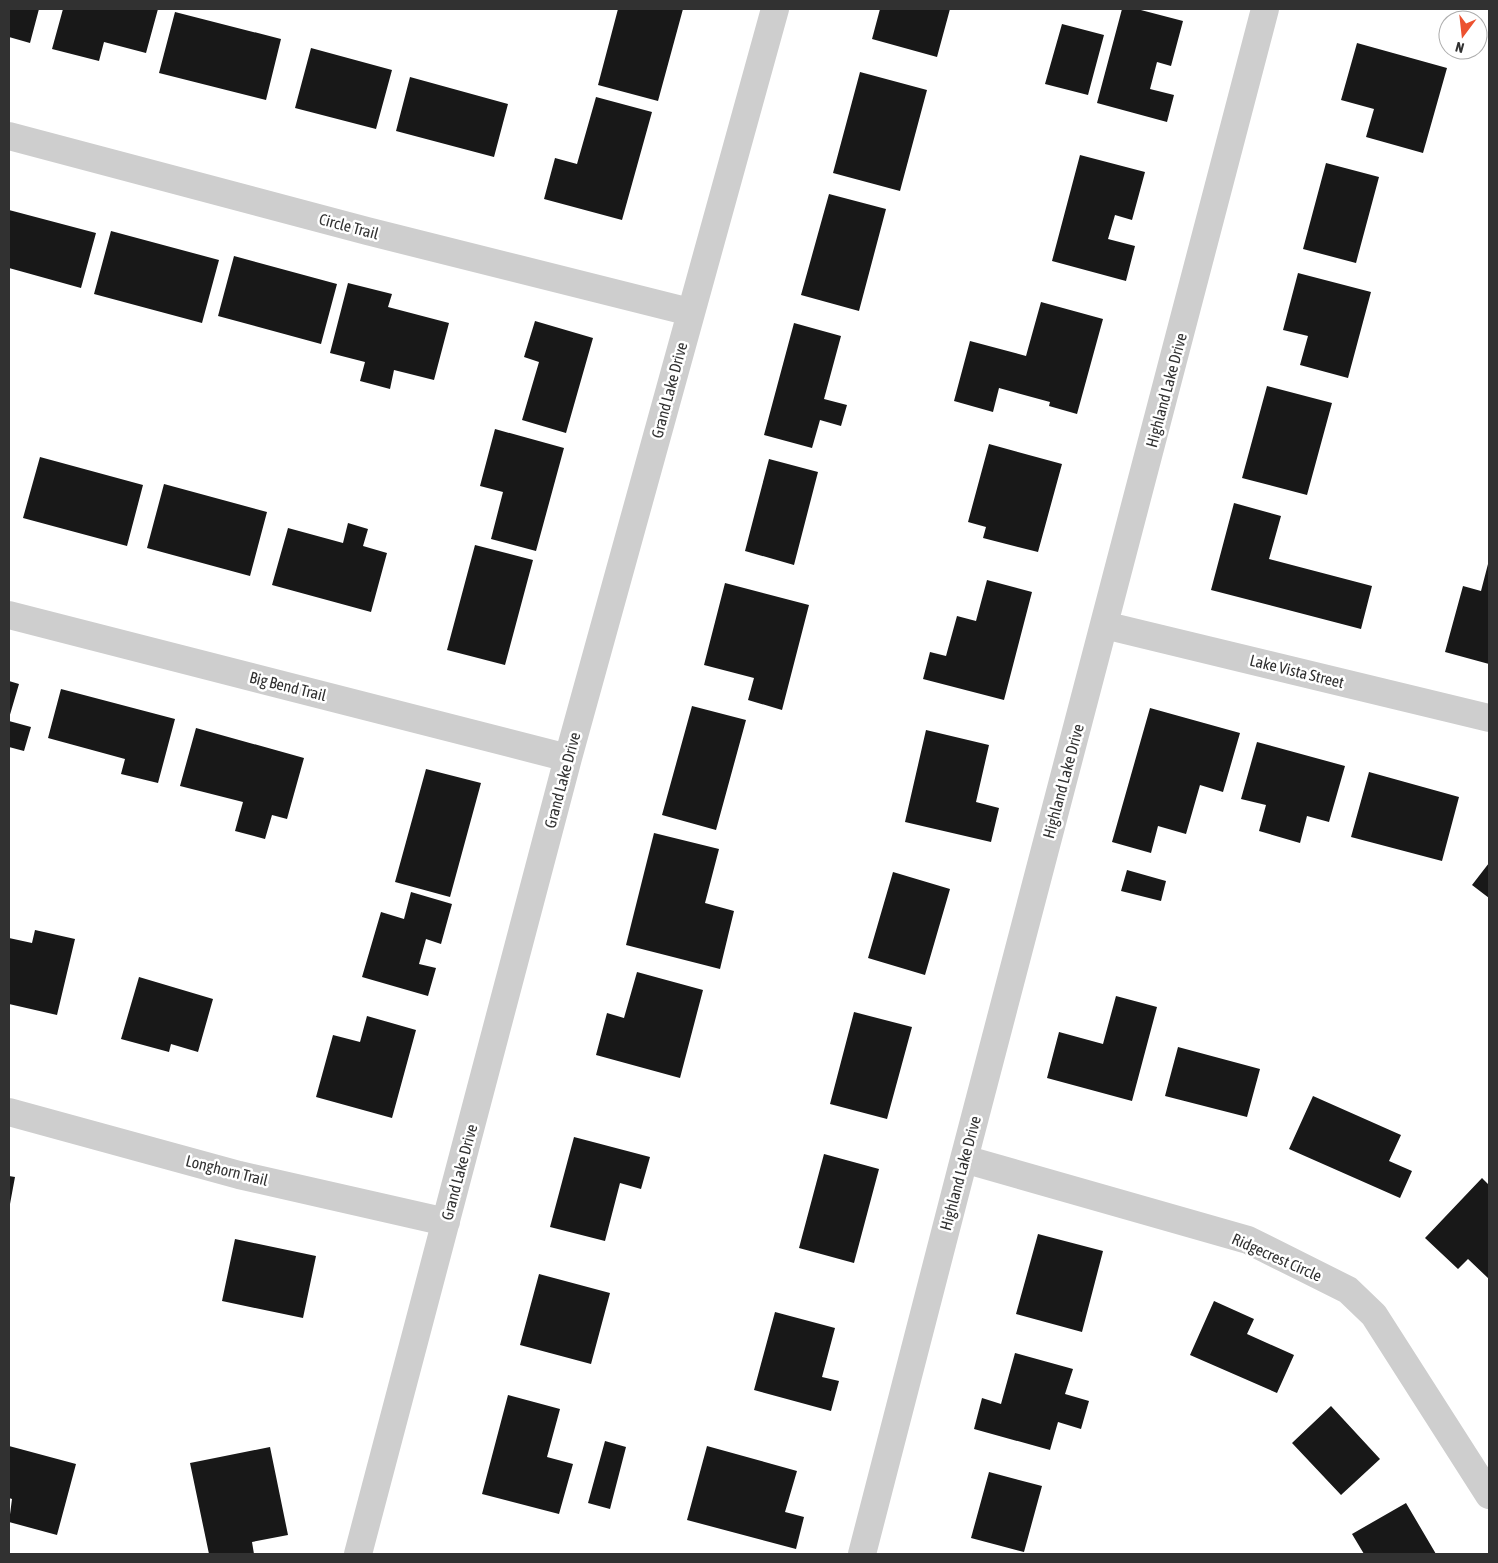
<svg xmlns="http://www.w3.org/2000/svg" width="1498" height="1563" font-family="'Asap Condensed',sans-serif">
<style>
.building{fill:#181818}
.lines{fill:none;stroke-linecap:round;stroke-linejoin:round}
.street{stroke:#cecece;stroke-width:28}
.labels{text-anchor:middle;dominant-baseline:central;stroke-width:5;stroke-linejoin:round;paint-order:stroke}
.street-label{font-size:16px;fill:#313131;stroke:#fff}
</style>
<rect width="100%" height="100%" fill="#fff"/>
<path class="building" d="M9,9h30l-9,34 -21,-6z
M63,9h95l-12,44 -42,-11 -5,19 -47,-12z
M618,9h65l-25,92 -60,-16z
M880,9h70l-13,48 -65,-18z
M1122,9h15l46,12 -12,45 -14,-4 -7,27 24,6 -7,27 -70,-19z
M175,12l106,27 -15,61 -107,-27z
M1062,24l42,11 -16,60 -43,-11z
M1357,43l90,25 -24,85 -57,-16 8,-28 -33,-9z
M311,48l81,22 -16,59 -81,-21z
M860,72l67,18 -27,101 -67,-18z
M410,77l98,27 -14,53 -98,-26z
M596,97l56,15 -30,108 -78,-21 11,-41 22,6z
M1080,155l65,17 -13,48 -17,-5 -7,24 27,7 -9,35 -74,-20z
M1326,163l53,14 -23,86 -53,-14z
M829,194l57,15 -27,102 -58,-16z
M9,210l87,23 -15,55 -72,-20z
M111,231l108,29 -17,63 -108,-29z
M234,256l103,28 -16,60 -103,-28z
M1298,273l73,19 -23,86 -48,-13 8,-29 -25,-6z
M348,283l44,11 -4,13 61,16 -15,57 -40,-10 -4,19 -30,-8 5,-19 -35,-9z
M1041,302l62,17 -26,95 -28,-8 1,-4 -51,-14 -6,24 -39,-11 16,-60 56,15z
M535,321l58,17 -27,95 -44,-13 17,-58 -15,-5z
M794,323l47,13 -17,63 23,6 -6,21 -21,-6 -8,28 -48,-13z
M1267,386l65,17 -25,92 -65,-17z
M495,429l69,19 -28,103 -45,-12 12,-47 -23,-6z
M989,444l73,20 -24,88 -55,-14 3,-11 -18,-5z
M40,457l103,28 -16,61 -104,-28z
M769,459l49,13 -24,93 -49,-14z
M164,484l103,28 -17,64 -103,-28z
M1234,503l47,13 -12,43 103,27 -11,43 -150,-39z
M348,523l20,6 -5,17 24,7 -16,59 -99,-27 16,-57 55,15z
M475,545l58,15 -28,105 -58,-15z
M1488,564h1v100l-44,-12 18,-66 18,5z
M987,580l45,12 -28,108 -81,-21 7,-27 16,4 11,-40 19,5z
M725,583l84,22 -27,105 -34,-10 6,-22 -50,-13z
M9,681l10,3 -10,34z
M61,689l114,30 -17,64 -37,-9 4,-15 -77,-21z
M692,706l54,14 -30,110 -54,-15z
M1150,708l90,25 -17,59 -23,-7 -14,49 -28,-8 -7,27 -39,-11z
M9,721l22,6 -7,24 -15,-4z
M196,728l108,30 -17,61 -15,-4 -7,24 -30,-8 8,-29 -63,-16z
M926,730l63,15 -13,57 23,6 -8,34 -86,-20z
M1257,742l88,24 -16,56 -22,-6 -7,27 -41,-12 7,-26 -25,-6z
M426,769l55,14 -31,114 -55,-15z
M1369,772l90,25 -17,64 -91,-24z
M654,833l65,16 -14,54 29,8 -14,58 -94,-24z
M1489,863v35l-17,-13z
M1127,870l39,11 -5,20 -40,-10z
M893,872l57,17 -25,86 -57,-17z
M411,892l41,12 -11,40 -15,-5 -7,25 17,4 -8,28 -66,-19 19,-65 23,7z
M35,930l40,9 -18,76 -48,-11v-66l23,5z
M637,972l66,18 -23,88 -84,-23 11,-42 17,5z
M139,977l74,22 -15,53 -27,-8 -2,8 -48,-13z
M1116,996l41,11 -25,94 -85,-23 12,-46 44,12z
M854,1012l58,15 -25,92 -57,-15z
M367,1016l49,14 -24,88 -76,-21 17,-62 27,7z
M1178,1047l82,22 -13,48 -82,-21z
M1313,1096l88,39 -12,26 23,10 -12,27 -111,-49z
M574,1137l76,20 -9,32 -21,-6 -15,58 -55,-14z
M824,1154l55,15 -25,94 -55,-15z
M9,1176l6,1 -5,27h-1z
M1482,1178l7,7v94l-21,-20 -10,10 -33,-31z
M1038,1234l65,17 -21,81 -66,-18z
M235,1239l81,17 -13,62 -81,-17z
M539,1274l71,19 -19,71 -71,-19z
M1214,1301l40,18 -7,15 47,21 -17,38 -87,-38z
M775,1312l60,16 -13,49 17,4 -8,30 -77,-21z
M1015,1353l58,16 -8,25 24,7 -8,28 -23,-7 -8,28 -76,-21 8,-31 19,6z
M508,1395l52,14 -13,48 26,7 -14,50 -77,-20z
M1331,1406l49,53 -39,36 -49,-52z
M605,1441l21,6 -16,62 -22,-6z
M9,1446l67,18 -19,71 -48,-13 3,-23 -3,-1z
M707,1446l90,25 -12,41 19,5 -8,32 -109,-29z
M270,1447l18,88 -36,7 2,12h-45l-19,-91z
M989,1472l53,14 -18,66 -53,-14z
M1406,1503l30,51h-72l-12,-20z"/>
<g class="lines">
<path class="street" d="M9,136l358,95 323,81
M9,615l559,143
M1104,625l385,93
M9,1112l230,63 207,47
M964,1159l284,81 100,50 26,25 115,180
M358,1554l210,-796 207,-749
M862,1554l102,-395 301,-1150"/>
</g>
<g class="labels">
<g class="street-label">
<text transform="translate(349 226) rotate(15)">Circle Trail</text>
<text transform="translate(669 390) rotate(-75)">Grand Lake Drive</text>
<text transform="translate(1166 390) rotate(-75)">Highland Lake Drive</text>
<text transform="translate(1297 671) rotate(14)">Lake Vista Street</text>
<text transform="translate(288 686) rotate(14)">Big Bend Trail</text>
<text transform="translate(562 780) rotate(-75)">Grand Lake Drive</text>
<text transform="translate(1063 781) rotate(-75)">Highland Lake Drive</text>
<text transform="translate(227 1170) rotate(14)">Longhorn Trail</text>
<text transform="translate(459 1172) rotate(-75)">Grand Lake Drive</text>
<text transform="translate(960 1173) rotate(-75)">Highland Lake Drive</text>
<text transform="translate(1277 1257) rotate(24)">Ridgecrest Circle</text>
</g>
</g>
<rect width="1498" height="1563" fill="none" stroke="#313131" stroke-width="20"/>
<g transform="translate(1463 35) rotate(195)"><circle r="24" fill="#ffffff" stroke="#adadad"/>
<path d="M0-4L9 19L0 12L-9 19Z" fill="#ec512f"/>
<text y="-8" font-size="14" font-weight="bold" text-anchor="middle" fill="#313131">N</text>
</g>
</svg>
